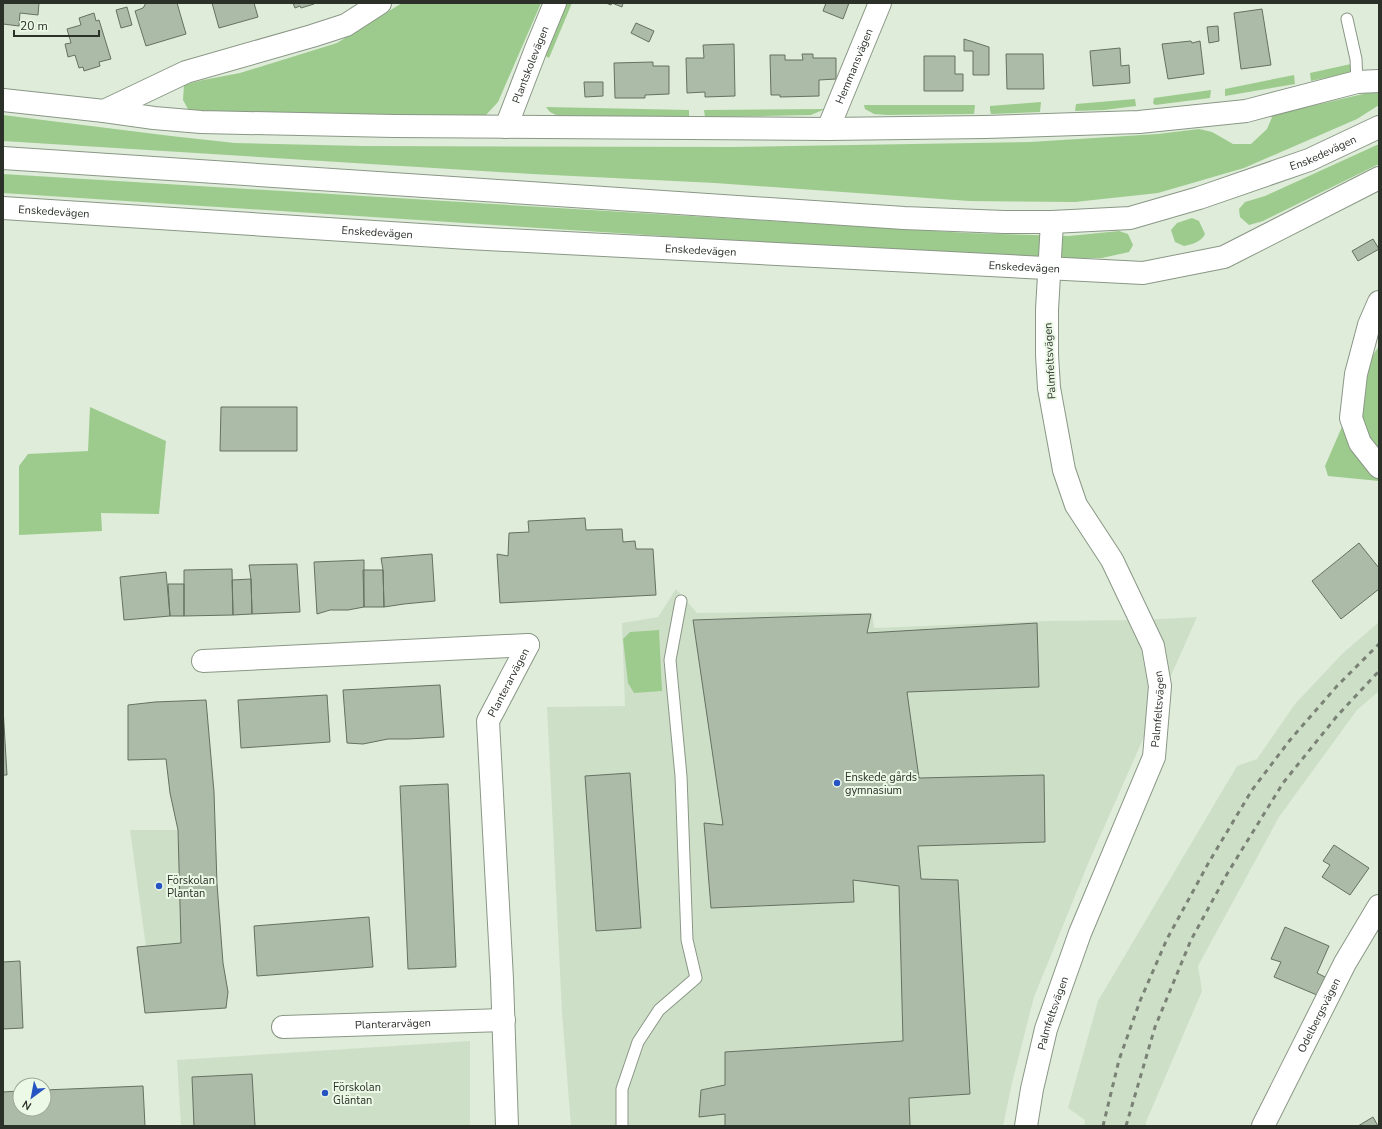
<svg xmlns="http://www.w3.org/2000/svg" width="1382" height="1129" font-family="'Nunito Sans',sans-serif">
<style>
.built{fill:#cedfc8}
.green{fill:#9dcb8d}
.building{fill:#acbaa8;stroke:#657161}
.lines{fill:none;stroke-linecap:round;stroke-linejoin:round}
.service-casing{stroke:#8a9786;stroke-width:13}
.minor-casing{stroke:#8a9786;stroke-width:24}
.tertiary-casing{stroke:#8a9786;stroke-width:24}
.secondary-casing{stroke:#8a9786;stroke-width:24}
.service{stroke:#fff;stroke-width:11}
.minor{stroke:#fff;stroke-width:22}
.tertiary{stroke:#fff;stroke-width:22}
.secondary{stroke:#fff;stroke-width:22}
.rail{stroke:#798275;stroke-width:3;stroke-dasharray:5 5;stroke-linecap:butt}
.poi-dot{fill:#2654c2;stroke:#ebf9e6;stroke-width:1.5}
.labels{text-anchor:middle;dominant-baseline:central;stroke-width:4;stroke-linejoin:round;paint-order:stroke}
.street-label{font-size:11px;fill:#2b3029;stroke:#ebf9e6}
.poi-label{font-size:11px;fill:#2b3029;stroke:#ebf9e6;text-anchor:start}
</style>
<rect width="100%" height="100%" fill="#deecd9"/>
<path class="built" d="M676,589l21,24 78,-1 97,1 2,15 174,-7 91,-1 58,-3 -107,242 -56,138 -22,86 -9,43h-432l-9,-113 -15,-306 78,-1 -3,-83 36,-6z
M1379,622v69l-22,19 -78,107 -81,149 4,25 -56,131v4h-62l1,-6 -17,-12 30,-107 139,-235 20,-7 38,-55 47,-50z
M130,830h48l3,113 -35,4z
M470,1041v85h-289l-4,-66z"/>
<path class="green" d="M402,3h139l-43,99 -12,13 -28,3 -239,-5 -31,-4 -5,-9 1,-15 19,-5 37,-7 97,-30z
M565,3h7l-23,55 -5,-3z
M1351,64l2,8 -42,9 -1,-8z
M1294,75l1,9 -70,12v-7z
M1378,89l1,2v14l-22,14 -113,49 -86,25 -83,9 -106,-1 -254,-18 -183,-9 -529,-33v-26l168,21 64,7 128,3 371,1 296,-5 128,-8 41,-5 13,3 21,12h18l16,-15 6,-14 90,-21z
M1211,90l-1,8 -55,7 -2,-2 1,-5z
M1135,99l1,7 -32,4 -29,1 1,-7z
M1041,102l-1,10 -49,2 -1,-4v-4z
M864,105h111l-1,9 -87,1 -13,-1 -9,-5z
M546,107l143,3v7h-129l-10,-5z
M825,109l-14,6 -106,2 -1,-7z
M1379,144v20l-116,57 -14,4 -9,-8 -1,-8 6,-7 20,-6z
M3,174l964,59 102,3 50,-5 9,3 5,11 -4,7 -27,6h-102l-997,-65z
M1192,218l7,3 6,13c-4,8 -12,10 -21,12l-9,-4 -4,-12 6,-7z
M1379,346v135l-51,-5 -3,-10 48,-111z
M90,407l76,34 -7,73 -58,-1 1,18 -83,4v-69l9,-12 60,-3z
M659,630l3,61 -28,2 -6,-10 -5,-44 7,-7z"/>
<path class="building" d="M3,3h36l-1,12 -18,-2 -1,13 -16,-2z
M146,3h31l9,31 -40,12 -11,-35 8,-3z
M212,3h42l4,14 -39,11z
M293,3h21v1l-13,4 -1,-2 -5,2z
M606,3h17l-1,4 -10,-4 -1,2z
M826,3h23l-6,16 -20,-8z
M127,7l5,18 -11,3 -5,-18z
M1262,9l9,56 -30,4 -7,-56z
M94,13l2,8 3,-1 12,39 -12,3 1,4 -16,5 -1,-4 -4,1 -4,-13 -7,2 -3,-13 6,-1 -4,-14 14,-4 -2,-7z
M636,23l18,8 -5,11 -18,-9z
M1218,26l1,15 -10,2 -2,-16z
M964,39l25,8v28h-16v-24h-9z
M1191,41l1,2 8,-2 4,33 -36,5 -6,-35z
M734,44l1,52 -30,1v-5l-18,1 -1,-35h18l-1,-13z
M1120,48l1,18 8,-1 1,18 -37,3 -3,-35z
M802,54h11v4h23v21l-17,1v16l-39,1v-2h-9l-1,-40h15v5h18z
M1006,54h37l1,35h-37z
M924,56h31v18h8v17h-39z
M653,62v4h16v28l-24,1v3h-30l-1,-35z
M584,82h19v14l-18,1z
M1373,239l6,10 -21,12 -6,-10z
M221,407h76v44h-77z
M585,518l1,12 36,-1 1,13 12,-1 1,8h17l3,46 -156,8 -3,-49 11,2 1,-23 20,-1 -1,-11z
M1359,543l20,25v21l-38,30 -29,-38z
M432,554l3,47 -31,3 -20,3 -1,-37 -2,-12z
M364,560v47l-16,3h-18l-13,4 -3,-52z
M297,564l3,48 -48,2 -1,-35 -2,-14z
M232,569l1,46 -49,1v-46z
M363,570h20l1,37h-20z
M166,572l4,44 -46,4 -4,-43z
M251,579l1,35 -19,1 -1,-35z
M168,584h16v32h-14z
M871,614l-4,19 170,-10 2,64 -132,5 12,86 125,-3 1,67 -127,4 3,33 37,1 12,214 -61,4 1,28h-185v-12l-26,3 2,-27 24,-5v-33l178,-11 -4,-155 -46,-6 1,22 -143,6 -7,-85 19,2 -30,-205z
M440,685l4,52 -36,2h-20l-25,5 -16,-1 -4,-53z
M327,695l3,47 -89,6 -3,-48z
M206,700l8,92 3,92 6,79 5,29 -2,16 -81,5 -8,-66 44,-4 -3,-113 -8,-37 -4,-34 -38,1v-55l27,-3z
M3,708l4,67h-4z
M630,773l11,155 -45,3 -11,-155z
M448,784l8,183 -48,2 -8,-183z
M1334,845l35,23 -19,27 -28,-18 8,-12 -7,-4z
M369,917l4,50 -116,9 -3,-50z
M1285,927l44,19 -12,27 8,4 -8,18 -43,-18 7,-15 -10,-3z
M20,961l3,67 -20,1v-67z
M252,1074l3,52h-61l-2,-49z
M143,1086l2,40h-142v-34l17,-1v18h24v-19z
M1373,1117l5,9h-20z"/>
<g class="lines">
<defs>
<path id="service" d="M1347,19l9,40 1,23
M622,1126v-37l16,-47 21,-32 37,-32 -9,-38 -6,-164 -11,-116 11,-59"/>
<g id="minor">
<path d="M3,100l101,11 50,7 47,4 193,4 434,3 157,-2 154,-5 107,-11 111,-29 22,-1"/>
<path d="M104,111l82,-39 126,-36 34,-11 34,-22"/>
<path id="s1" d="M506,127l30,-78 19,-46"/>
<path id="s2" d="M828,129l52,-126"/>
<path d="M1379,302l-10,23 -13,49 -5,44 9,25 19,24"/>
<path d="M203,661l325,-16"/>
<path id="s3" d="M283,1027l221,-7"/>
<path id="s4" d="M507,1126l-5,-147 -14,-258 40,-76"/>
<path id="s5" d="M1263,1126l82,-163 34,-57"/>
</g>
<g id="tertiary">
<path id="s6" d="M1026,1126l6,-37 14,-60 34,-96 74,-176 6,-71 -7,-40 -41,-86 -36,-55 -12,-35 -15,-82 -2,-33v-45l5,-88"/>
</g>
<g id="secondary">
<path id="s7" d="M3,158l901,60 100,4h48l78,-4 69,-20 110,-38 70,-33"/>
<path id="s8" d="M3,208l465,30 675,35 81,-16 155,-79"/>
</g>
</defs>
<use href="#service" class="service-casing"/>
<use href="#minor" class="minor-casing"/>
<use href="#tertiary" class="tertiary-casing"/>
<use href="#secondary" class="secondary-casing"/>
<use href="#service" class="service"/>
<use href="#minor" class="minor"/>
<use href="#tertiary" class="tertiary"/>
<use href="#secondary" class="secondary"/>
<path class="rail" d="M1103,1126l16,-66 21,-59 27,-62 42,-77 43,-72 38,-50 47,-54 42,-42
M1126,1126l29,-99 36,-87 36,-66 56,-91 54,-67 42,-45"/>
</g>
<g class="poi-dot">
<circle cx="837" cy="783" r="4"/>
<circle cx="159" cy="886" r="4"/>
<circle cx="325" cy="1093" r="4"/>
</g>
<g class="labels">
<g class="street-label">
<text stroke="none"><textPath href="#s1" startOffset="67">Plantskolevägen</textPath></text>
<text stroke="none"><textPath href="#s2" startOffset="68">Hemmansvägen</textPath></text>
<text stroke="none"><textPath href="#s7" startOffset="1333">Enskedevägen</textPath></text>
<text stroke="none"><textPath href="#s8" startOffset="51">Enskedevägen</textPath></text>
<text stroke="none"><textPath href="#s8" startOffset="375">Enskedevägen</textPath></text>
<text stroke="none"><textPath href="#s8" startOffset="699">Enskedevägen</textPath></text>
<text stroke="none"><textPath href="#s8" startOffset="1023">Enskedevägen</textPath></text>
<text transform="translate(1050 361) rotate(-93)">Palmfeltsvägen</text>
<text stroke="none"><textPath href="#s4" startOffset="449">Planterarvägen</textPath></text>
<text stroke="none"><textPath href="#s6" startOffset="440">Palmfeltsvägen</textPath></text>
<text stroke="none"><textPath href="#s6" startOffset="116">Palmfeltsvägen</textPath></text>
<text stroke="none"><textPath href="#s5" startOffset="124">Odelbergsvägen</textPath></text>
<text stroke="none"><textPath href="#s3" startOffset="110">Planterarvägen</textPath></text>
</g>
<g class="poi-label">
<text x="845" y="777">Enskede gårds<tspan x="845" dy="13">gymnasium</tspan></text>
<text x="167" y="880">Förskolan<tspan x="167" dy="13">Plantan</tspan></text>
<text x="333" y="1087">Förskolan<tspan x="333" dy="13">Gläntan</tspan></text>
</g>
</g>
<rect width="1382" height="1129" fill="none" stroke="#2b3029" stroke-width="8"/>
<g transform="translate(32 1097) rotate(212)"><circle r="19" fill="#ebf9e6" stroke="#9ea99a"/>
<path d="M0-3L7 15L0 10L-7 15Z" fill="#2654c2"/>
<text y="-6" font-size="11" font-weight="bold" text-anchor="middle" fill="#2b3029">N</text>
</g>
<path d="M14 30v6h85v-6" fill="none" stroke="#2b3029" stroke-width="2"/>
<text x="20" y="30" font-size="12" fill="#2b3029" stroke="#ebf9e6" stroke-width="3" paint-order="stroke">20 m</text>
</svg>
